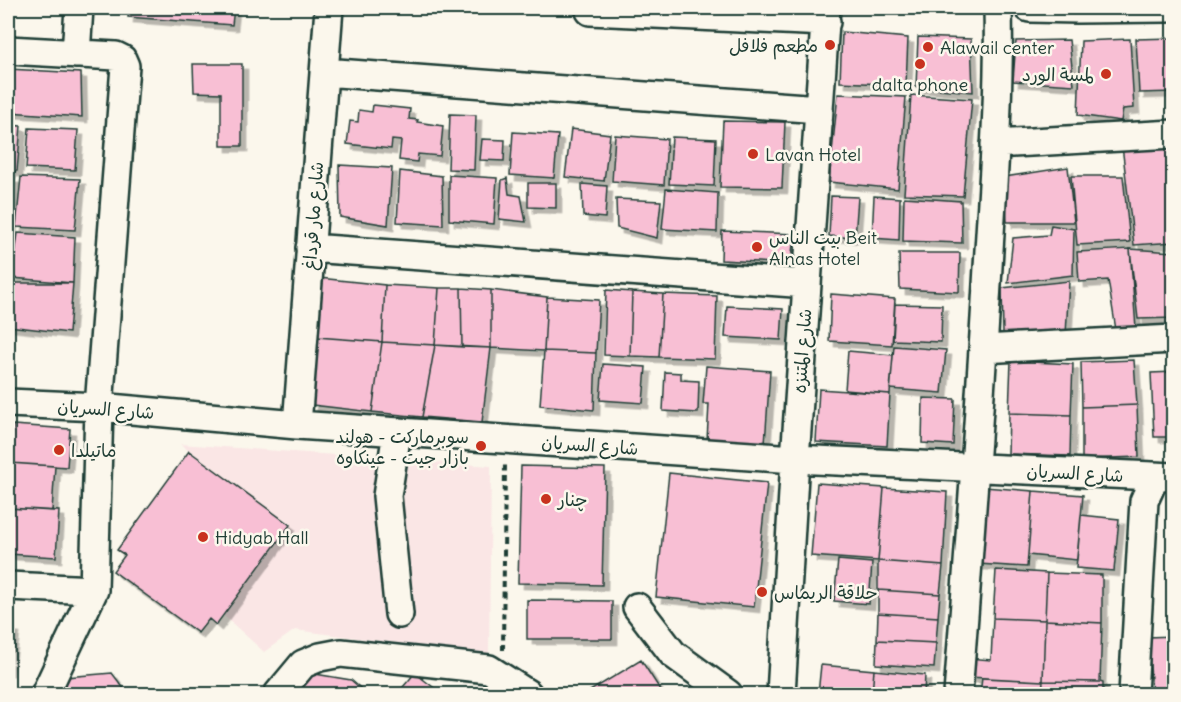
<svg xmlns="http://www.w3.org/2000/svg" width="1181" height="702" font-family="Delius,'Playpen Sans Arabic',sans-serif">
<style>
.built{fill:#fae6e5}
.building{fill:#f8bfd4;stroke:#1f3d34;stroke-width:1.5;filter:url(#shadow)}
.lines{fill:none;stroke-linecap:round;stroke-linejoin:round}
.minor-casing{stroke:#1f3d34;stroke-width:32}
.path{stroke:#1f3d34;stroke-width:4;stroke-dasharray:6 4.5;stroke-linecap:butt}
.minor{stroke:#fbf7ec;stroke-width:27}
.poi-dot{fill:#c8321e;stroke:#fbf7ec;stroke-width:2}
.labels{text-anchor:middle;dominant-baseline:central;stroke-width:5;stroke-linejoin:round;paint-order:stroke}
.poi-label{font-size:18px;fill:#1f3d34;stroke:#fbf7ec;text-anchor:start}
.street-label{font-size:18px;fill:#1f3d34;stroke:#fbf7ec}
</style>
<defs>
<filter id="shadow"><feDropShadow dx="5.5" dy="5.5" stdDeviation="0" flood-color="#0004"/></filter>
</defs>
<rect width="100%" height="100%" fill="#fbf7ec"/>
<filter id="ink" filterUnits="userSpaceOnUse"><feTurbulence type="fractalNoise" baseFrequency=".0167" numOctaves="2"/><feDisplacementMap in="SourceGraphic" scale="12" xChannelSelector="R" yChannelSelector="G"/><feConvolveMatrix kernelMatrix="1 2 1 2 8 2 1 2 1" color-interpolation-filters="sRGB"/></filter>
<g filter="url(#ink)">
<path class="built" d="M180,444l311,22 -2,189 -194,-25 -31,22 -41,-37 66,-90z"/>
<path class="building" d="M129,8h105l-2,17 -104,-8z
M842,32l66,6 -2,47 -66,-3z
M918,37l53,2 2,53 -57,-5z
M1174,38v54l-35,1 -3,-54z
M1130,39l4,69 -11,1 -2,12 -43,-6 3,-74z
M1069,40l5,45 -61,-4 3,-40z
M193,64h49v82h-21v-53l-27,-1z
M8,69l73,4 1,44 -74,-5z
M838,94l68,3 -8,92 -69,-7z
M911,95l61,4 -9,97 -59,-2z
M373,105l37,4 -1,10 9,1 -1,2 26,4 -3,30 -22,-2 -1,8 -18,-2 2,-19 -9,-1 -1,9 -44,-5 3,-23 8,1 1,-12 13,2z
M450,114l26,1 -2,55 -26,-1z
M723,121l62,1 -3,66 -62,-1z
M8,125l13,1 -4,45h-9z
M29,128l49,2 -3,40 -49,-2z
M571,129l39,5 -6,47 -39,-4z
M513,132l45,3 -4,43 -44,-3z
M615,135l52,4 -3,46 -52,-4z
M672,137l44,2 -2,47 -45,-2z
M482,139l23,1 -1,21 -24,-1z
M1174,145v97l-40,3 -12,-99z
M339,165l53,3 -4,57 -48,-8z
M1068,167l6,55h-67l-2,-45z
M400,171l42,5 1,49 -46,-3z
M449,175l48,3 -3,46 -45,-4z
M1071,176h52l7,66 -53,3z
M21,177l59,2 -5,51 -59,-3z
M8,178h7l-4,53 -3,-1z
M507,178l2,16 12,2 5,26 -27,-3 3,-39z
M528,183h28v25l-28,-1z
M582,184l25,2 -2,32 -22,-2z
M666,189l52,4 -1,39 -55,-3z
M831,196l27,1 -3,41 -26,-2z
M874,196l26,2 -1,42 -27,-2z
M904,197l57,4 1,42 -59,-2z
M616,199l45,2 -4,37 -40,-10z
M1051,225l23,4 -1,46 -65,8 5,-45 36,-3z
M8,230l3,1 -3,41z
M722,231l72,3 -3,30 -70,-4z
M18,233l57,4 -2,46 -61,-5z
M1130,249l6,79 -20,2 -8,-50 -29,2 -2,-30z
M1130,249l44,3v66l-36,1z
M899,253h61l-1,39 -59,-3z
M319,278l66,7 -3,57 -65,-5z
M1069,281l-3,54 -63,-2 -1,-45z
M12,283h61l-4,50 -61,-7z
M385,285l54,3 -4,57 -53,-3z
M439,288h22l1,59 -27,-2z
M461,288l30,2v58l-29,-1z
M491,290l56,7 -3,54 -53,-3z
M606,290l26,2 -2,64 -26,-1z
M632,292l31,2 -4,63 -29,-1z
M663,294l54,2 -2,63 -56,-2z
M831,294l64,5 -3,46 -63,-4z
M547,297l52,3 -3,53 -52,-2z
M895,304l47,1 -1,37 -48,-2z
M727,306l56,3 -2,31 -56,-3z
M317,337l65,5 -10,70 -60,-7z
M382,342l53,3 -13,72 -50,-5z
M435,345l56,3 -9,74 -60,-5z
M894,346l52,4 -4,43 -52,-4z
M544,351l52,2 -2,57 -54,-5z
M848,351l45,4 -3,39 -45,-4z
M1134,360l3,45 -55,2 -1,-45z
M1011,361l62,3 -2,51 -62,-2z
M603,364l43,3 -3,36 -43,-3z
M706,366l64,5 -5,73 -58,-4 2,-36h-6z
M665,372l16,1v7l18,1 -1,32 -35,-2z
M1174,372v65h-20l-3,-64z
M819,389l71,5 -3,52 -71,-4z
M923,398l32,1 -2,46 -31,-2z
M1137,405l2,52 -57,2v-52z
M1009,413l62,2 -1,41 -62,-2z
M13,425l57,4 -3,38 -57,-4z
M189,451l101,74 -74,100 -7,-6 -11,14 -85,-62 12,-16 -8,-5z
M10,463l45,3 -3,45 -44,-3z
M521,466l84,2 -3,117 -84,-2z
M669,473l98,10 -13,124 -98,-10z
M817,483l67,5 -6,73 -67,-5z
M984,487l49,4 -6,76 -49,-3z
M884,488l63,4 -4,74 -65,-5z
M1033,491l50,4 -6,65 -49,-5z
M8,508l51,3 -3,46 -48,-3z
M1081,515l38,4 -5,52 -38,-3z
M838,560l34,3 -3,41 -35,-3z
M878,561l65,5 -3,28 -62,-4z
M996,570l51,3 -2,47 -52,-2z
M1047,573l55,2v48l-57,-3z
M878,590l62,4 -2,23 -60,-4z
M527,600l85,1v38h-85z
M878,613l60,4 -2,26 -59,-3z
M993,618l52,2 -2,61 -75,-4v-19l23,2z
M1045,620l57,3 -2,59 -57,-1z
M8,627l6,1 -6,43z
M1174,636v58h-22l-4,-57z
M877,640l59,3 -2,25 -58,-4z
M641,660l22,34h-78z
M821,665l53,5 -2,24h-54z
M874,670l51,5 -1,19h-52z
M112,673l16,21h-70l8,-17z
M309,673l42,7 16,14h-76z
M415,673l27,21h-45z
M982,678l61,3 -1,13h-62z
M1043,681l57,1 3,1v11h-61z"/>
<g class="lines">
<defs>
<path id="minor" d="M1029,8l48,1 90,-1
M590,11l236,11
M8,50l108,6 6,3 3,7 -26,341 -5,183 -49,104
M76,54l3,-46
M324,72l495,37
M995,144l179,-10
M310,248l497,36
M983,349l191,-10
M8,403l91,4 198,18 498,34 379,18
M297,425l32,-417
M397,432l-10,64 12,118
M8,586l86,4
M637,607l36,47 55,40
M278,694l25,-30 17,-7 21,-4 148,16 39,25
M781,694l14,-235 31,-451
M958,694c11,-142 22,-284 30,-427 5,-86 12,-173 10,-259
M1133,694l11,-193 11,-24"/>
</defs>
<use href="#minor" class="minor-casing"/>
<path class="path" d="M503,650l2,-187"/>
<use href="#minor" class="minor"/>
</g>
</g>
<g class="poi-dot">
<circle cx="830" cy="45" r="6"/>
<circle cx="928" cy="47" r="6"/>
<circle cx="920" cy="64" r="6"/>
<circle cx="1106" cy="74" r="6"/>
<circle cx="753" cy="154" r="6"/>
<circle cx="757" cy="247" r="6"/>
<circle cx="481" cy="446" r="6"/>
<circle cx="59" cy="450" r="6"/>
<circle cx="546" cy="499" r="6"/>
<circle cx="203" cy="537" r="6"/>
<circle cx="762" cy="592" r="6"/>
</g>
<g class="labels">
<g class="poi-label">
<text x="818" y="45" text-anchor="end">مطعم فلافل</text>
<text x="940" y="47">Alawail center</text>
<text x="1094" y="74" text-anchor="end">لمسة الورد</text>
<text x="920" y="84" text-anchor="middle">dalta phone</text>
<text x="765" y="154">Lavan Hotel</text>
<text x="769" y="237">بيت الناس Beit<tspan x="769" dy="21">Alnas Hotel</tspan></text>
<text x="469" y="436" text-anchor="end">سوبرماركت - هولند<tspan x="469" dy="21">بازار جيت - عينكاوه</tspan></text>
<text x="71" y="450">ماتیلدا</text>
<text x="558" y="499">چنار</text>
<text x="215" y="537">Hidyab Hall</text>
<text x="774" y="592">حلاقة الريماس</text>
</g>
<g class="street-label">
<text transform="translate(313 216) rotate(-86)">شارع مار قرداغ</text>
<text transform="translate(802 351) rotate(-86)">شارع المتنزه</text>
<text transform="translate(106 409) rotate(4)">شارع السريان</text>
<text transform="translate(590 445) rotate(4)">شارع السريان</text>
<text transform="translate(1075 473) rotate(3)">شارع السريان</text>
</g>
</g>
<rect width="1181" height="702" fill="none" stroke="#fbf7ec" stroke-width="30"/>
<rect x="15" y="15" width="1151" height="672" fill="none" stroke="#1f3d34" stroke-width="2" filter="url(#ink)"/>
</svg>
